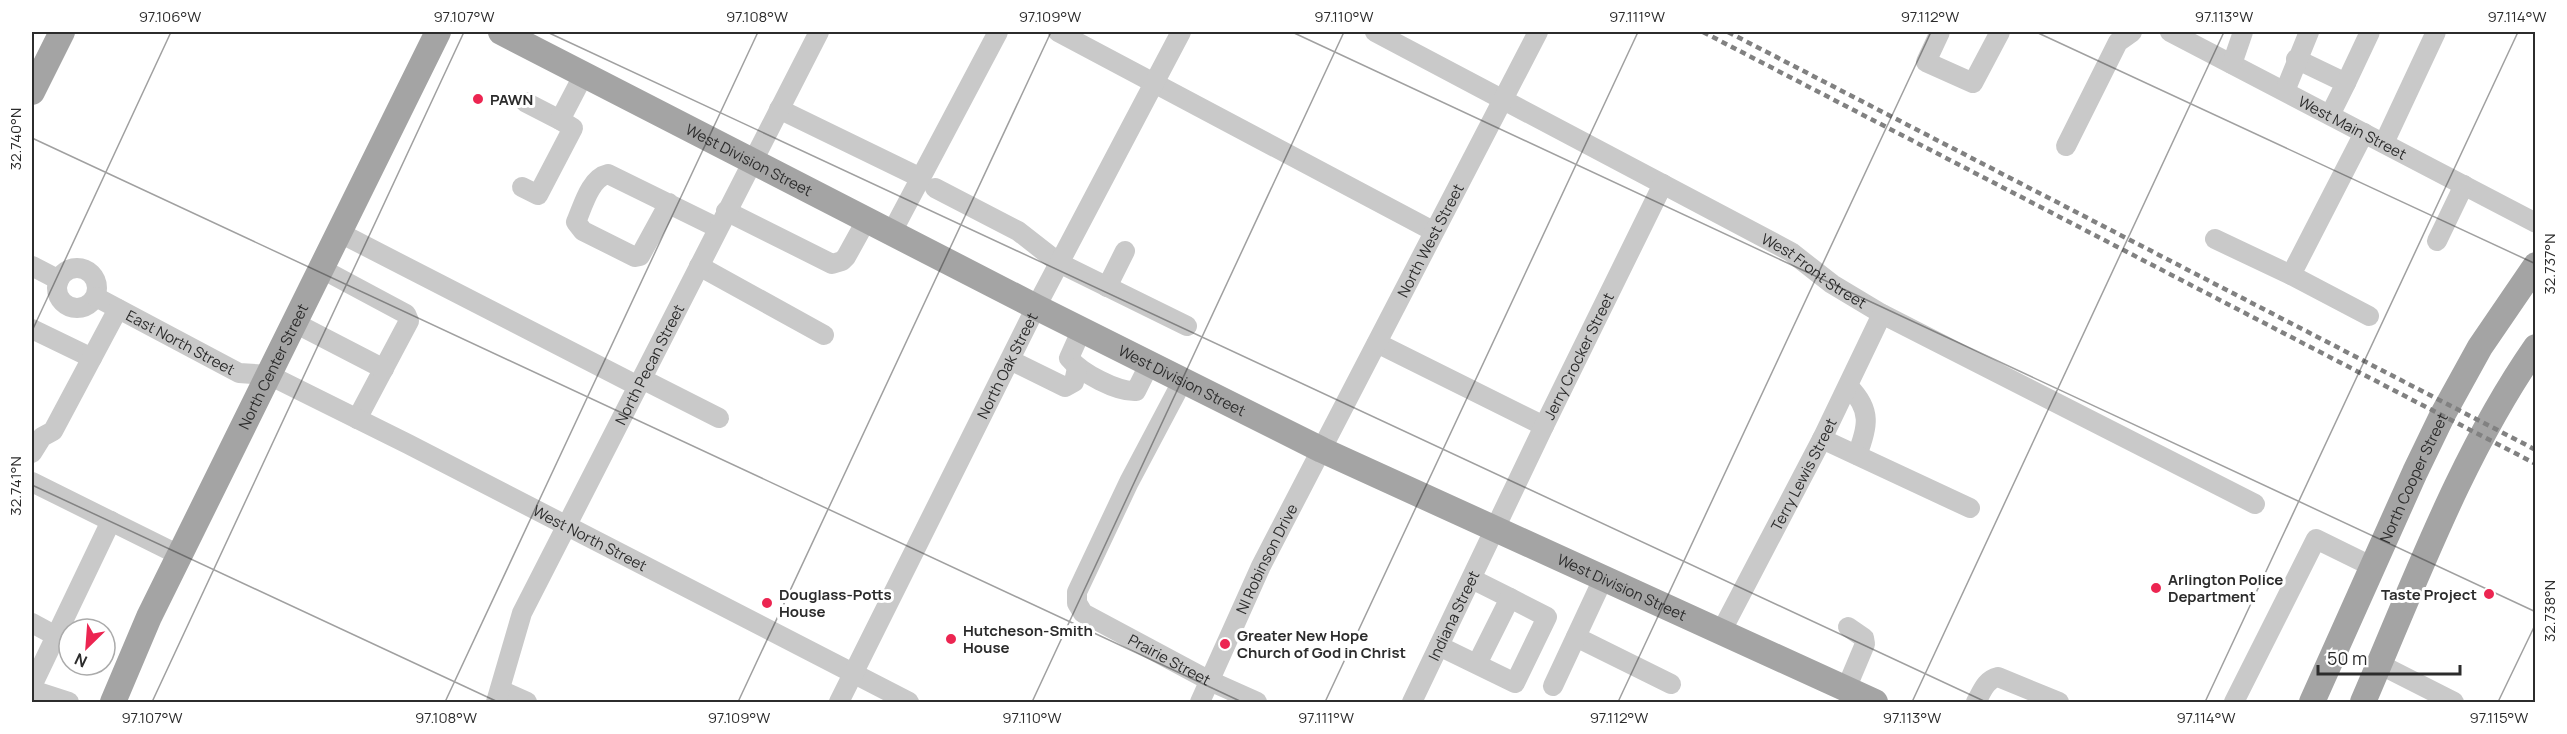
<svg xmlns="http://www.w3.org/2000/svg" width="2567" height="734" font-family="Manrope,sans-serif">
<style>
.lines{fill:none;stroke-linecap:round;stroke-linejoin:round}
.minor{stroke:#c9c9c9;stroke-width:20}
.major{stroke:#a4a4a4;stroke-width:26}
.rail{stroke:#818181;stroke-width:4.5;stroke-dasharray:6 4.5;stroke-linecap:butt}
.ticks{fill:none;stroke:#2c2c2c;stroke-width:1.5;stroke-opacity:0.45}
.poi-dot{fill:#ec2551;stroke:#fff;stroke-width:2}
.labels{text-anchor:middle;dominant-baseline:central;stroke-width:6;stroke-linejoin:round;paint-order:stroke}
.poi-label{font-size:15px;font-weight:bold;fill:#2c2c2c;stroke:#fff;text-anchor:start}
.street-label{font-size:15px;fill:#2c2c2c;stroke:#fff}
.neatline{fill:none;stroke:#2c2c2c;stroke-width:2}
.ticks-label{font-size:15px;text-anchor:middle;fill:#2c2c2c}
</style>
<rect width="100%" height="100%" fill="#fff"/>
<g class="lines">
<g class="minor">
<path d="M1058,32l375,199"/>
<path id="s1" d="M1375,32l416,220 41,32 50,30 373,190"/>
<path d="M1940,32l-14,30 47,21 27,-51"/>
<path id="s2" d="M2170,32l366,191"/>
<path d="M2296,59l50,24 -16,32"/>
<path d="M2232,64l11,-32"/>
<path d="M2346,83l24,-51"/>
<path d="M2285,91l24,-59"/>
<path d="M525,102l35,18"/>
<path d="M779,109l142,69"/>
<path d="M2364,133l-73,142 78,41"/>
<path d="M2384,143l52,-111"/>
<path d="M2066,146l52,-104 14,-10"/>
<path d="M522,187l16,8 35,-67 -13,-8 24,-46"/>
<path d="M935,188l83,43 41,32 128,63"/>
<path d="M669,203l-29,53 -5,1 -52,-26 -7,-9c7,-16 14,-44 32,-48l110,54"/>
<path d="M726,211l106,53 10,-3 4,-4 21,-38"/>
<path d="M892,232l106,-200"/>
<path d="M340,233l298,153"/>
<path d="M2215,239l76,36"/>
<path d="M2437,241l27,-56"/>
<path d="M32,266l27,14"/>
<path d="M699,266l125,69"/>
<circle cx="77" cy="288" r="20"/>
<path d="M322,269l84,45 3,7 -52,98"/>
<path d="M1107,287l18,-36"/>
<path id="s3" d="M96,297l143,76 30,2 139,69 501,258"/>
<path d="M295,323l89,46"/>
<path d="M32,329l60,29"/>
<path d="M1082,329l-13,29c12,15 48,34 67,33l14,-28"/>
<path d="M1377,343l167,83"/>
<path d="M1010,360l55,27 9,-5 3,-14"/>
<path d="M642,379l77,39"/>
<path id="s4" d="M1183,380l-54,102 -52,110v11l6,10 127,68 47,21"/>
<path d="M1849,387c23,23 19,40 8,68"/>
<path d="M1822,439l148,69"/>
<path d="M32,453l10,-16 11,-6 65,-122"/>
<path d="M32,482l149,74"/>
<path d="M1472,579l38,19"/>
<path d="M32,623l24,13"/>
<path id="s5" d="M1721,632l101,-193 60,-125"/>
<path d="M1576,637l95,47"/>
<path d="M1439,646l76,37 32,-66 -37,-19 -33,66"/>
<path d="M2379,664l75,38"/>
<path d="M32,686l79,-165"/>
<path d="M1553,686l50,-107"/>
<path d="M1846,689l19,-45 -1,-6 -16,-11"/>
<path d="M32,690l37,12"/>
<path d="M500,690l27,12"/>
<path id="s6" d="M496,702l26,-89 297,-581"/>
<path id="s7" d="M839,702l197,-395 145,-275"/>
<path id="s8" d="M1200,702l61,-136 277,-534"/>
<path id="s9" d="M1412,702l132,-276 119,-242"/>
<path d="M1976,702c6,-10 9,-22 22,-25l61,25"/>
<path d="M2234,702l82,-163 57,28"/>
</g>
<g class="major">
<path id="s10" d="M501,32l535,275 286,143 553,252"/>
<path d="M32,92l30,-60"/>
<path id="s11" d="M113,702l36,-85 289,-585"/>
<path id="s12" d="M2312,702l103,-230 28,-58 37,-67 56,-82"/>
<path d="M2363,702c51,-118 99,-249 173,-355"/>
</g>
<path class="rail" d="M1703,32l833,432
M1728,32l808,418"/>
</g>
<path class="ticks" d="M547,32l1439,670M1292,32l1244,580M2036,32l500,232M32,138l1210,564M32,331l139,-299M32,485l466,217M152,702l312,-670M445,702l313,-670M738,702l313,-670M1032,702l312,-670M1325,702l313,-670M1618,702l313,-670M1912,702l312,-670M2205,702l313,-670M2498,702l38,-79"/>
<g class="poi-dot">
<circle cx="478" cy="99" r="6"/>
<circle cx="2156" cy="588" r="6"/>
<circle cx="2489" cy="594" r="6"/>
<circle cx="767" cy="603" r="6"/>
<circle cx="951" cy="639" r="6"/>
<circle cx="1225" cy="644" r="6"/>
</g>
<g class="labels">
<g class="poi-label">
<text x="490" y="99">PAWN</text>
<text x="2168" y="579">Arlington Police<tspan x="2168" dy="17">Department</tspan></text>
<text x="779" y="594">Douglass-Potts<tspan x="779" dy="17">House</tspan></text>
<text x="2477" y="594" text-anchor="end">Taste Project</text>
<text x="963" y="630">Hutcheson-Smith<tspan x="963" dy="17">House</tspan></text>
<text x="1237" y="635">Greater New Hope<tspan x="1237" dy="17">Church of God in Christ</tspan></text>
</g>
<g class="street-label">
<text stroke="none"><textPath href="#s2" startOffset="206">West Main Street</textPath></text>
<text stroke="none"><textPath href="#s10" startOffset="279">West Division Street</textPath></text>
<text stroke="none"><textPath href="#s8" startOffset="516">North West Street</textPath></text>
<text stroke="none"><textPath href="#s1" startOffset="500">West Front Street</textPath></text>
<text stroke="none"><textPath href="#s3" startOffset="96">East North Street</textPath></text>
<text stroke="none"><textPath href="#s9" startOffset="384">Jerry Crocker Street</textPath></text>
<text stroke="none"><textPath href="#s6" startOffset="372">North Pecan Street</textPath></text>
<text stroke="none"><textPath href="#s7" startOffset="376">North Oak Street</textPath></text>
<text stroke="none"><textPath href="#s11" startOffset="372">North Center Street</textPath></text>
<text stroke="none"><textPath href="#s10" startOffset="765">West Division Street</textPath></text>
<text stroke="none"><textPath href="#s5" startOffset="178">Terry Lewis Street</textPath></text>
<text stroke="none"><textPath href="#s12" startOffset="246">North Cooper Street</textPath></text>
<text stroke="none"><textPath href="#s3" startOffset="552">West North Street</textPath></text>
<text stroke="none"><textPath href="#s8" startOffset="158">Nl Robinson Drive</textPath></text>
<text stroke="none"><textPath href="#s10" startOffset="1251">West Division Street</textPath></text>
<text stroke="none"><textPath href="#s9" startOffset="96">Indiana Street</textPath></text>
<text stroke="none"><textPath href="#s4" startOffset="358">Prairie Street</textPath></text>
</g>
</g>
<rect width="2567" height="734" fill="none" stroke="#ffffff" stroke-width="66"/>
<g transform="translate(87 647) rotate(205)"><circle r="28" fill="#ffffff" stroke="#ababab" stroke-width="1.5"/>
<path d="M0-4.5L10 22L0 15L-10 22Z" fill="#ec2551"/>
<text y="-9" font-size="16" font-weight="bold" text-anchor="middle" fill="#2c2c2c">N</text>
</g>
<path d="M2318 665v9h142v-9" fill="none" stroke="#2c2c2c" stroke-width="3"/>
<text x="2327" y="665" font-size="18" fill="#2c2c2c" stroke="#ffffff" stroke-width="4.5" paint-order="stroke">50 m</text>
<rect x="33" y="33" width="2501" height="668" class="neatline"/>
<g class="ticks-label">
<text x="170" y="22">97.106°W</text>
<text x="464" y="22">97.107°W</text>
<text x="757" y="22">97.108°W</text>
<text x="1050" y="22">97.109°W</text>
<text x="1344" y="22">97.110°W</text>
<text x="1637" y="22">97.111°W</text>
<text x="1930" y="22">97.112°W</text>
<text x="2224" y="22">97.113°W</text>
<text x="2517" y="22">97.114°W</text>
<text transform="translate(16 139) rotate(-90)" y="5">32.740°N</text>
<text transform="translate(2550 264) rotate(-90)" y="5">32.737°N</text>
<text transform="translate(16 486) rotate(-90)" y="5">32.741°N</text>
<text transform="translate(2550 611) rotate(-90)" y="5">32.738°N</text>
<text x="152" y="723">97.107°W</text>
<text x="446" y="723">97.108°W</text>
<text x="739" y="723">97.109°W</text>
<text x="1032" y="723">97.110°W</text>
<text x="1326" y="723">97.111°W</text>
<text x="1619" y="723">97.112°W</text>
<text x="1912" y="723">97.113°W</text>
<text x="2206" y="723">97.114°W</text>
<text x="2499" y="723">97.115°W</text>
</g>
</svg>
